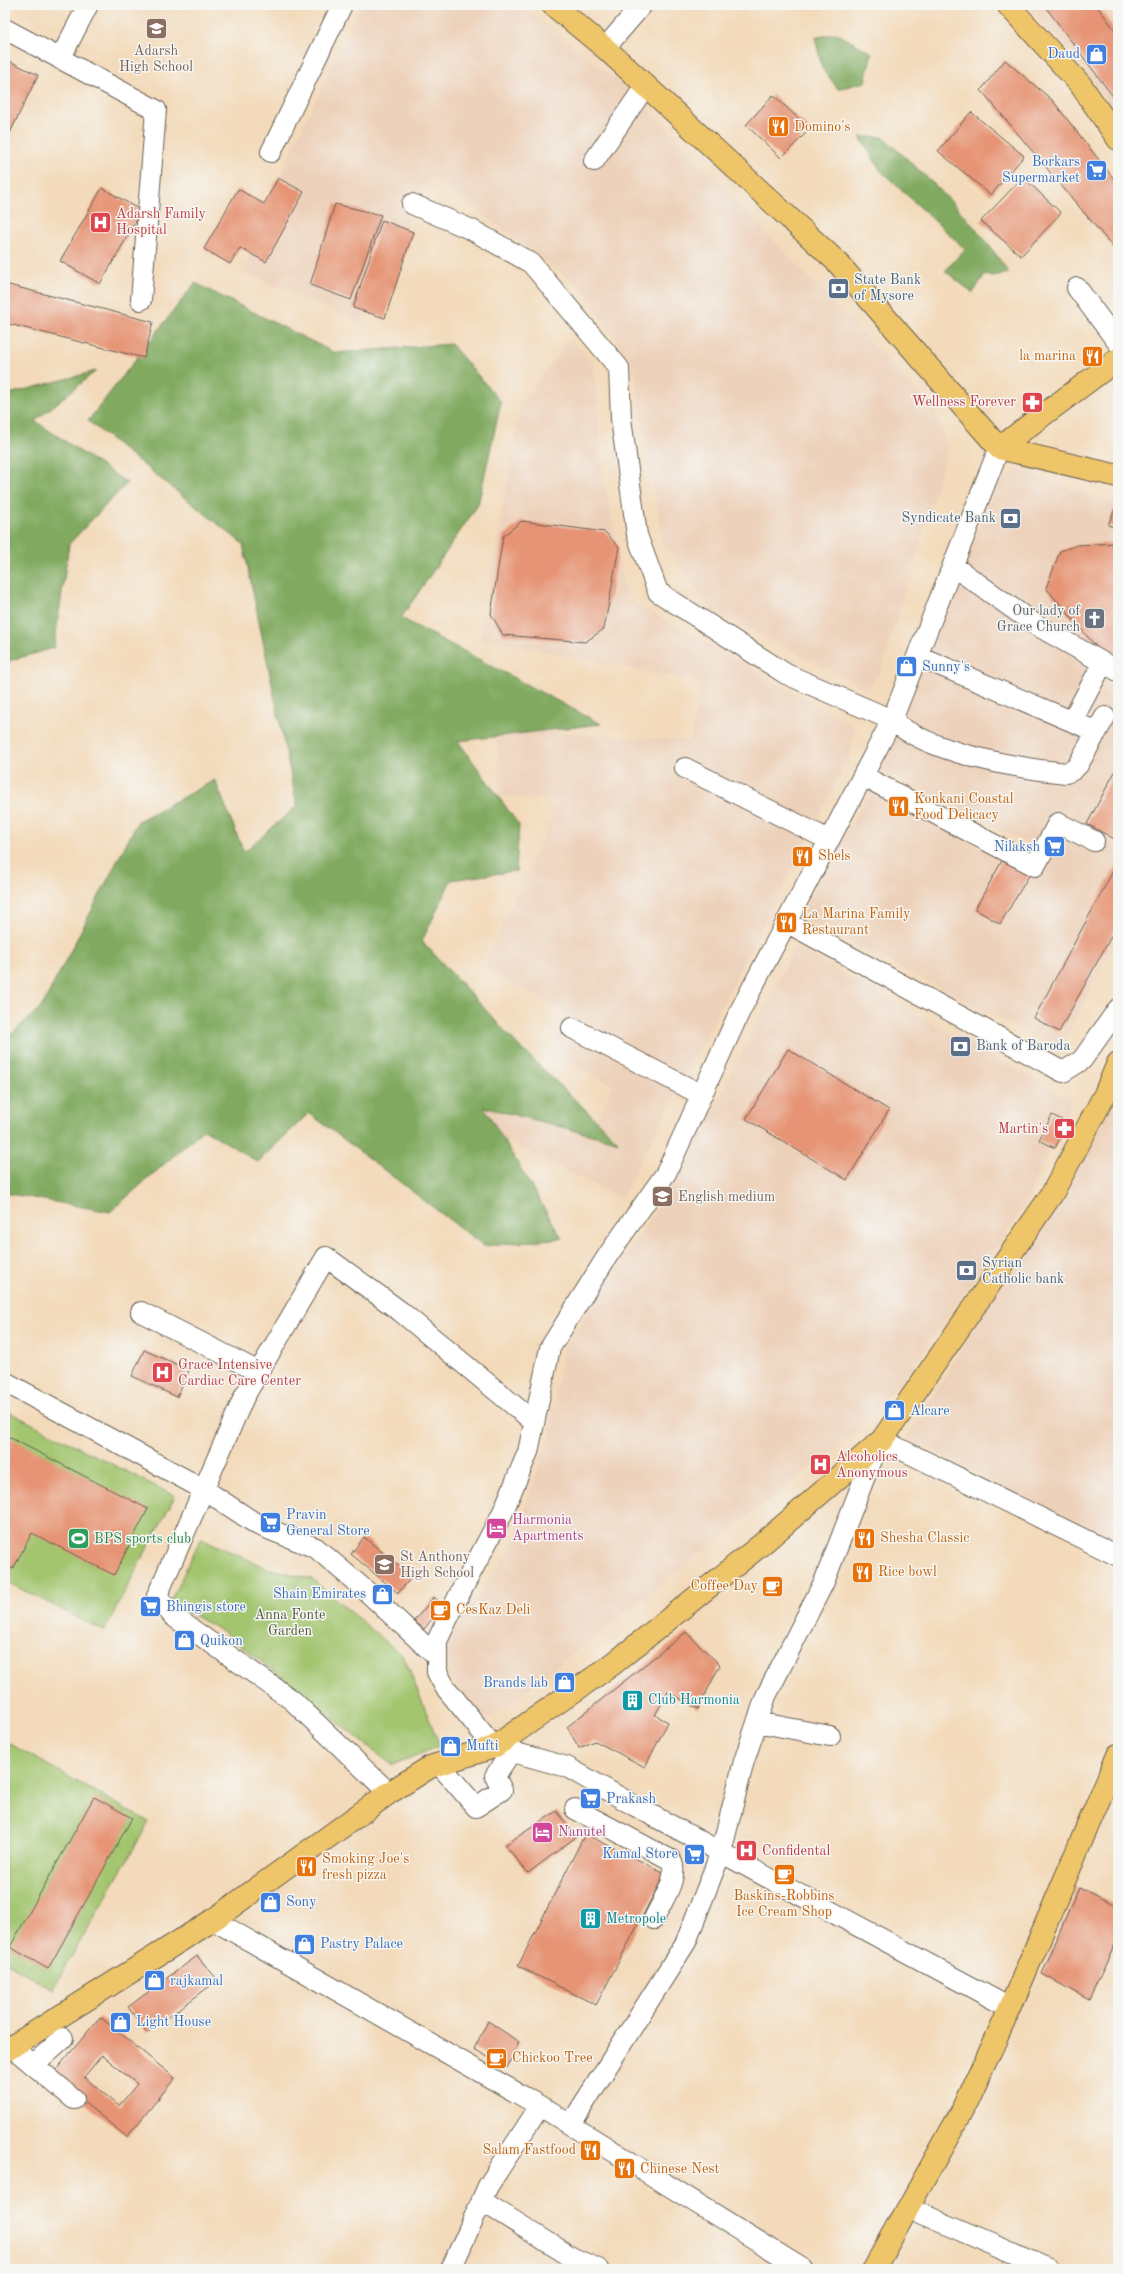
<svg xmlns="http://www.w3.org/2000/svg" width="1123" height="2274" font-family="'Old Standard TT',serif">
<style>
.built{fill:#edd1ba}
.green{fill:#a2c56e;stroke:#5f7045}
.forest{fill:#81aa61;stroke:#4e633e}
.building{fill:#e69474;fill-rule:evenodd}
.lines{fill:none;stroke-linecap:round;stroke-linejoin:round}
.minor-casing{stroke:#675e53;stroke-width:22}
.major-casing{stroke:#675e53;stroke-width:24}
.minor{stroke:#fff;stroke-width:20}
.major{stroke:#eec569;stroke-width:22}
.labels{text-anchor:middle;dominant-baseline:central;stroke-width:3;stroke-linejoin:round;paint-order:stroke}
.education-label{font-size:14px;fill:#785e54;stroke:#f6f6f2;text-anchor:start}
.shop-label{font-size:14px;fill:#366cbe;stroke:#f6f6f2;text-anchor:start}
.food-label{font-size:14px;fill:#c56008;stroke:#f6f6f2;text-anchor:start}
.health-label{font-size:14px;fill:#be3a42;stroke:#f6f6f2;text-anchor:start}
.service-label{font-size:14px;fill:#4e5e75;stroke:#f6f6f2;text-anchor:start}
.worship-label{font-size:14px;fill:#5b616d;stroke:#f6f6f2;text-anchor:end}
.hotel-label{font-size:14px;fill:#b23c85;stroke:#f6f6f2;text-anchor:start}
.leisure-label{font-size:14px;fill:#27864d;stroke:#f6f6f2;text-anchor:start}
.park-label{font-size:14px;fill:#4b5739;stroke:#f6f6f2}
.culture-label{font-size:14px;fill:#0d838f;stroke:#f6f6f2;text-anchor:start}
</style>
<rect width="100%" height="100%" fill="#f6f6f2"/>
<filter id="ink" filterUnits="userSpaceOnUse"><feTurbulence type="fractalNoise" baseFrequency=".025" numOctaves="2"/><feDisplacementMap in="SourceGraphic" scale="8" xChannelSelector="R" yChannelSelector="G"/><feConvolveMatrix kernelMatrix="1 2 1 2 8 2 1 2 1" color-interpolation-filters="sRGB"/></filter>
<filter id="wash" filterUnits="userSpaceOnUse"><feTurbulence type="fractalNoise" baseFrequency=".012" numOctaves="4" result="noise"/><feDisplacementMap in="SourceGraphic" scale="16" xChannelSelector="R" yChannelSelector="G"/><feGaussianBlur stdDeviation="0.9" result="paint"/><feColorMatrix in="noise" values="0 0 0 0 0 0 0 0 0 0 0 0 0 0 0 0 0 1.4 0 .05"/><feComposite in="paint" operator="in"/></filter>
<g filter="url(#wash)">
<rect width="100%" height="100%" fill="#f3daba"/>
<path class="built" d="M360,5h161l114,90 299,314 14,39 -67,224 -14,17 -155,-79 -49,-68 -30,-176 -50,-77 -154,-114 -69,147 -117,-50 41,-105z
M1026,5h75l17,22v90l-45,-61z
M570,339l23,25 11,114 22,120 229,129 -6,32 -228,440 -143,-73 21,-42 93,45 21,-44 -64,-33 17,-39 -82,-46 76,-167 -60,-4 -4,-67 195,12 9,-59 -220,-43 41,-236z
M1019,469l99,37v431l-58,112 -261,-133 71,-126 152,80 12,-23 -160,-80 124,-286z
M795,947l277,153 -51,112 -110,157 -56,64 -370,289 -41,-53 1,-25 67,-97 37,-112 14,-85 121,-183z
M1118,1093v451l-211,-106z"/>
<path class="green" d="M5,1410l170,86 -71,135 -99,-50z
M201,1538l65,30 46,11 92,78 36,89 -48,19 -167,-132 -55,-31z
M5,1741l144,81 -96,167 -48,-27z"/>
<path class="forest" d="M836,33l36,20 -7,29 -27,7 -16,-21 -7,-30z
M860,137h23c49,44 89,81 126,136l-17,3 -7,-2 -12,19 -28,-22 20,-22 -84,-78z
M195,283l140,70 116,-9 50,58 -23,103 -77,113 200,106 -143,17 61,84 -3,46 -65,9 -29,61 95,103 102,98 -135,-35 78,131 -78,8 -175,-133 -51,49 -54,-33 -94,83 -105,-19v-153l37,-34 96,-185 77,-41 29,72 53,-46 -54,-262 -155,-123z
M96,371l-61,50 92,62 -58,61 -15,104 -49,14v-267z"/>
<g id="blocks">
<path class="building" d="M1044,5h52l22,29v69z
M5,59l33,16 -33,68z
M1005,60l47,40 66,84v69l-137,-163z
M773,95l37,34 -29,29 -35,-33z
M971,112l53,44 -33,39 -53,-44z
M1023,177l38,36 -40,43 -40,-35z
M278,178l26,14 -38,70 -26,-14 -10,16 -26,-15 34,-60 26,15z
M102,188l40,23 -42,73 -40,-23z
M335,204l46,11 -30,85 -41,-15z
M382,220l31,12 -28,86 -32,-10z
M5,284l148,38 -9,36 -139,-35z
M1118,502v27l-10,-4z
M522,521l83,11 14,15 -15,82 -19,13 -82,-7 -12,-21 12,-78z
M1118,543v115l-18,-7 -54,-63 14,-37 17,-6z
M1118,766v75l-31,-17z
M1003,859l27,15 -30,50 -25,-15z
M1118,862v62l-59,108 -25,-14z
M788,1049l101,61 -42,70 -101,-61z
M1052,1115l16,8 -13,25 -16,-8z
M144,1350l45,20 -12,27 -45,-21z
M5,1435l143,74 -34,66 -82,-42 -19,36 -8,-4z
M364,1537l48,40 -14,16 -47,-39z
M434,1597l9,8 -19,24 -10,-8z
M686,1632l34,33 -22,44 -30,-17 -13,23 13,7 -23,45 -50,-26 -16,7 -12,-21z
M94,1797l38,21 -84,151 -38,-22z
M557,1811l19,26 -48,36 -23,-28z
M585,1834l80,39 -69,132 -78,-39z
M1079,1887l39,19v32l-29,62 -47,-26z
M197,1956l21,24 -71,53 -19,-26z
M100,2017l75,61 -48,59 -76,-61zM102,2055l35,29 -18,22 -35,-29z
M488,2021l31,21 -12,26 -33,-19z"/>
</g>
</g>
<g filter="url(#ink)">
<use href="#blocks" fill-opacity="0" stroke="#675e53" stroke-width="1"/>
<g class="lines">
<defs>
<path id="minor" d="M5,29l151,81 -15,190
M605,48l37,-43
M60,59l28,-54
M271,152l71,-147
M594,161l52,-76
M412,204l60,26 59,33 88,105 2,51 16,116 21,57 128,82 106,46c37,33 124,48 174,53l7,-3 5,-5 27,-48
M1077,288l41,55
M999,448l-107,272 -152,291 -74,162 -58,82 -58,93 -22,104 -26,62 -43,81 -22,46v31l8,15 49,60 73,20 68,39 375,202
M953,566l83,59 82,46
M918,656l179,76
M1072,721l25,-47
M685,768l144,72
M863,776l172,90 23,-43 36,18
M786,922l277,150 19,-12 36,-51
M572,1028l130,67
M141,1312l118,60
M5,1382l200,108 53,35 58,23 48,41 73,68
M757,1722l73,14
M439,1764l37,43 26,-17 -7,-14 16,-24
M389,1793l-97,-93 -119,-84 -16,-20 87,-199 82,-140 74,54 134,111
M575,1809l96,51c9,18 -10,42 -17,59
M213,1920l327,186 263,163
M12,2047l62,52
M33,2065l30,-27
M571,2124l115,-182 35,-90 23,-91 22,-65 58,-114 45,-116 13,-26 236,116
M482,2201l91,57 25,11
M908,2208l141,61
M451,2269l37,-83 52,-80"/>
<path id="major" d="M553,5l52,43 232,214 162,186 119,28
M1008,5l72,79 38,55
M999,448l119,-89
M5,2051l208,-131 176,-127 41,-26 64,-20 119,-83 149,-120 120,-104 170,-246 53,-100 13,-31
M874,2269l93,-167 43,-94 108,-253"/>
</defs>
<use href="#minor" class="minor-casing"/>
<use href="#major" class="major-casing"/>
<use href="#minor" class="minor"/>
<use href="#major" class="major"/>
</g>
</g>
<defs>
<symbol id="school-square" viewBox="-11 -11 22 22"><rect x="-9" y="-9" width="18" height="18" rx="4" fill="#8d6e63" stroke="#f6f6f2"/><path d="M0-5L7-2L0 1L-7-2ZM-4 1L0 2.5L4 1V4Q0 6-4 4Z" fill="#fff"/></symbol>
<symbol id="shop-square" viewBox="-11 -11 22 22"><rect x="-9" y="-9" width="18" height="18" rx="4" fill="#3f7fe0" stroke="#f6f6f2"/><path d="M-5-2.5h2.3a2.7 3.5 0 0 1 5.4 0H5L5.5 6h-11ZM-1.5-2.5h3a1.5 2.3 0 0 0-3 0Z" fill="#fff"/></symbol>
<symbol id="restaurant-square" viewBox="-11 -11 22 22"><rect x="-9" y="-9" width="18" height="18" rx="4" fill="#e8710a" stroke="#f6f6f2"/><path d="M-5-6h1v4h1v-4h1v4h1v-4h1v5L-1.5 .5V6h-2V.5L-5-1ZM5-6V6H3V1.5H1.5Q1.5-4 5-6Z" fill="#fff"/></symbol>
<symbol id="supermarket-square" viewBox="-11 -11 22 22"><rect x="-9" y="-9" width="18" height="18" rx="4" fill="#3f7fe0" stroke="#f6f6f2"/><path d="M-6-5.5h2.5l.6 2H6L4.5 2H-2.5L-4.4-4H-6ZM-1.5 3.2a1.3 1.3 0 1 0 .1 0ZM3 3.2a1.3 1.3 0 1 0 .1 0Z" fill="#fff"/></symbol>
<symbol id="hospital-square" viewBox="-11 -11 22 22"><rect x="-9" y="-9" width="18" height="18" rx="4" fill="#e0444e" stroke="#f6f6f2"/><path d="M-5-5h3v3.5h4V-5h3V5h-3V1.5h-4V5h-3Z" fill="#fff"/></symbol>
<symbol id="bank-square" viewBox="-11 -11 22 22"><rect x="-9" y="-9" width="18" height="18" rx="4" fill="#5c6f8a" stroke="#f6f6f2"/><path d="M-6-4H6V4H-6ZM0-2.3a2.3 2.3 0 1 0 0 4.6a2.3 2.3 0 1 0 0-4.6Z" fill="#fff"/></symbol>
<symbol id="pharmacy-square" viewBox="-11 -11 22 22"><rect x="-9" y="-9" width="18" height="18" rx="4" fill="#e0444e" stroke="#f6f6f2"/><path d="M-2-6h4v4h4v4h-4v4h-4v-4h-4v-4h4Z" fill="#fff"/></symbol>
<symbol id="church-square" viewBox="-11 -11 22 22"><rect x="-9" y="-9" width="18" height="18" rx="4" fill="#6b7280" stroke="#f6f6f2"/><path d="M-1.2-6h2.4v3.5h3.3v2.4h-3.3V6h-2.4V-.1h-3.3v-2.4h3.3Z" fill="#fff"/></symbol>
<symbol id="hotel-square" viewBox="-11 -11 22 22"><rect x="-9" y="-9" width="18" height="18" rx="4" fill="#d1479c" stroke="#f6f6f2"/><path d="M-6-4.5h1.5V1H6V5H4.5V3h-9V5H-6ZM-4 0a1.8 1.8 0 1 1 3.6 0ZM.5 0V-2.5h3Q6-2.5 6 0Z" fill="#fff"/></symbol>
<symbol id="stadium-square" viewBox="-11 -11 22 22"><rect x="-9" y="-9" width="18" height="18" rx="4" fill="#2e9e5b" stroke="#f6f6f2"/><path d="M0-5a6.5 5 0 1 0 0 10a6.5 5 0 1 0 0-10ZM-3.5-1.8h7v3.6h-7Z" fill="#fff"/></symbol>
<symbol id="cafe-square" viewBox="-11 -11 22 22"><rect x="-9" y="-9" width="18" height="18" rx="4" fill="#e8710a" stroke="#f6f6f2"/><path d="M-5.5-4.5H6V0H3Q3 3.5 0 3.5H-2.5Q-5.5 3.5-5.5 0ZM3-3.2v2h1.7v-2ZM-6 4.5H4V6H-6Z" fill="#fff"/></symbol>
<symbol id="building-square" viewBox="-11 -11 22 22"><rect x="-9" y="-9" width="18" height="18" rx="4" fill="#0f9aa8" stroke="#f6f6f2"/><path d="M-4-6H4V6H1V3H-1V6H-4ZM-2.5-4.3h1.7v1.8h-1.7ZM.8-4.3h1.7v1.8H.8ZM-2.5-1h1.7V.8h-1.7ZM.8-1h1.7V.8H.8Z" fill="#fff"/></symbol>
</defs>
<g fill-rule="evenodd">
<use href="#school-square" x="144" y="16" width="25" height="25"/>
<use href="#shop-square" x="1084" y="42" width="25" height="25"/>
<use href="#restaurant-square" x="766" y="114" width="25" height="25"/>
<use href="#supermarket-square" x="1084" y="158" width="25" height="25"/>
<use href="#hospital-square" x="88" y="210" width="25" height="25"/>
<use href="#bank-square" x="826" y="276" width="25" height="25"/>
<use href="#restaurant-square" x="1080" y="344" width="25" height="25"/>
<use href="#pharmacy-square" x="1020" y="390" width="25" height="25"/>
<use href="#bank-square" x="998" y="506" width="25" height="25"/>
<use href="#church-square" x="1082" y="606" width="25" height="25"/>
<use href="#shop-square" x="894" y="654" width="25" height="25"/>
<use href="#restaurant-square" x="886" y="794" width="25" height="25"/>
<use href="#supermarket-square" x="1042" y="834" width="25" height="25"/>
<use href="#restaurant-square" x="790" y="844" width="25" height="25"/>
<use href="#restaurant-square" x="774" y="910" width="25" height="25"/>
<use href="#bank-square" x="948" y="1034" width="25" height="25"/>
<use href="#pharmacy-square" x="1052" y="1116" width="25" height="25"/>
<use href="#school-square" x="650" y="1184" width="25" height="25"/>
<use href="#bank-square" x="954" y="1258" width="25" height="25"/>
<use href="#hospital-square" x="150" y="1360" width="25" height="25"/>
<use href="#shop-square" x="882" y="1398" width="25" height="25"/>
<use href="#hospital-square" x="808" y="1452" width="25" height="25"/>
<use href="#supermarket-square" x="258" y="1510" width="25" height="25"/>
<use href="#hotel-square" x="484" y="1516" width="25" height="25"/>
<use href="#restaurant-square" x="852" y="1526" width="25" height="25"/>
<use href="#stadium-square" x="66" y="1526" width="25" height="25"/>
<use href="#school-square" x="372" y="1552" width="25" height="25"/>
<use href="#restaurant-square" x="850" y="1560" width="25" height="25"/>
<use href="#cafe-square" x="760" y="1574" width="25" height="25"/>
<use href="#shop-square" x="370" y="1582" width="25" height="25"/>
<use href="#supermarket-square" x="138" y="1594" width="25" height="25"/>
<use href="#cafe-square" x="428" y="1598" width="25" height="25"/>
<use href="#shop-square" x="172" y="1628" width="25" height="25"/>
<use href="#shop-square" x="552" y="1670" width="25" height="25"/>
<use href="#building-square" x="620" y="1688" width="25" height="25"/>
<use href="#shop-square" x="438" y="1734" width="25" height="25"/>
<use href="#supermarket-square" x="578" y="1786" width="25" height="25"/>
<use href="#hotel-square" x="530" y="1820" width="25" height="25"/>
<use href="#hospital-square" x="734" y="1838" width="25" height="25"/>
<use href="#supermarket-square" x="682" y="1842" width="25" height="25"/>
<use href="#restaurant-square" x="294" y="1854" width="25" height="25"/>
<use href="#cafe-square" x="772" y="1862" width="25" height="25"/>
<use href="#shop-square" x="258" y="1890" width="25" height="25"/>
<use href="#building-square" x="578" y="1906" width="25" height="25"/>
<use href="#shop-square" x="292" y="1932" width="25" height="25"/>
<use href="#shop-square" x="142" y="1968" width="25" height="25"/>
<use href="#shop-square" x="108" y="2010" width="25" height="25"/>
<use href="#cafe-square" x="484" y="2046" width="25" height="25"/>
<use href="#restaurant-square" x="578" y="2138" width="25" height="25"/>
<use href="#restaurant-square" x="612" y="2156" width="25" height="25"/>
</g>
<g class="labels">
<g class="education-label">
<text x="156" y="51" text-anchor="middle">Adarsh<tspan x="156" dy="16">High School</tspan></text>
<text x="678" y="1197">English medium</text>
<text x="400" y="1557">St Anthony<tspan x="400" dy="16">High School</tspan></text>
</g>
<g class="shop-label">
<text x="1080" y="54" text-anchor="end">Daud</text>
<text x="1080" y="162" text-anchor="end">Borkars<tspan x="1080" dy="16">Supermarket</tspan></text>
<text x="922" y="667">Sunny's</text>
<text x="1040" y="847" text-anchor="end">Nilaksh</text>
<text x="910" y="1411">Alcare</text>
<text x="286" y="1515">Pravin<tspan x="286" dy="16">General Store</tspan></text>
<text x="366" y="1594" text-anchor="end">Shain Emirates</text>
<text x="166" y="1607">Bhingis store</text>
<text x="200" y="1641">Quikon</text>
<text x="548" y="1683" text-anchor="end">Brands lab</text>
<text x="466" y="1746">Mufti</text>
<text x="606" y="1799">Prakash</text>
<text x="678" y="1854" text-anchor="end">Kamal Store</text>
<text x="286" y="1902">Sony</text>
<text x="320" y="1944">Pastry Palace</text>
<text x="170" y="1981">rajkamal</text>
<text x="136" y="2022">Light House</text>
</g>
<g class="food-label">
<text x="794" y="127">Domino's</text>
<text x="1076" y="356" text-anchor="end">la marina</text>
<text x="914" y="799">Konkani Coastal<tspan x="914" dy="16">Food Delicacy</tspan></text>
<text x="818" y="856">Shels</text>
<text x="802" y="914">La Marina Family<tspan x="802" dy="16">Restaurant</tspan></text>
<text x="880" y="1538">Shesha Classic</text>
<text x="878" y="1572">Rice bowl</text>
<text x="758" y="1586" text-anchor="end">Coffee Day</text>
<text x="456" y="1610">CesKaz Deli</text>
<text x="322" y="1859">Smoking Joe's<tspan x="322" dy="16">fresh pizza</tspan></text>
<text x="784" y="1896" text-anchor="middle">Baskins-Robbins<tspan x="784" dy="16">Ice Cream Shop</tspan></text>
<text x="512" y="2058">Chickoo Tree</text>
<text x="576" y="2150" text-anchor="end">Salam Fastfood</text>
<text x="640" y="2169">Chinese Nest</text>
</g>
<g class="health-label">
<text x="116" y="214">Adarsh Family<tspan x="116" dy="16">Hospital</tspan></text>
<text x="1016" y="402" text-anchor="end">Wellness Forever</text>
<text x="1048" y="1129" text-anchor="end">Martin's</text>
<text x="178" y="1365">Grace Intensive<tspan x="178" dy="16">Cardiac Care Center</tspan></text>
<text x="836" y="1457">Alcoholics<tspan x="836" dy="16">Anonymous</tspan></text>
<text x="762" y="1851">Confidental</text>
</g>
<g class="service-label">
<text x="854" y="280">State Bank<tspan x="854" dy="16">of Mysore</tspan></text>
<text x="996" y="518" text-anchor="end">Syndicate Bank</text>
<text x="976" y="1046">Bank of Baroda</text>
<text x="982" y="1263">Syrian<tspan x="982" dy="16">Catholic bank</tspan></text>
</g>
<g class="worship-label">
<text x="1080" y="611">Our lady of<tspan x="1080" dy="16">Grace Church</tspan></text>
</g>
<g class="hotel-label">
<text x="512" y="1520">Harmonia<tspan x="512" dy="16">Apartments</tspan></text>
<text x="558" y="1832">Nanutel</text>
</g>
<g class="leisure-label">
<text x="94" y="1539">BPS sports club</text>
</g>
<g class="park-label">
<text x="290" y="1615">Anna Fonte<tspan x="290" dy="16">Garden</tspan></text>
</g>
<g class="culture-label">
<text x="648" y="1700">Club Harmonia</text>
<text x="606" y="1919">Metropole</text>
</g>
</g>
<rect width="1123" height="2274" fill="none" stroke="#f6f6f2" stroke-width="20"/>
</svg>
